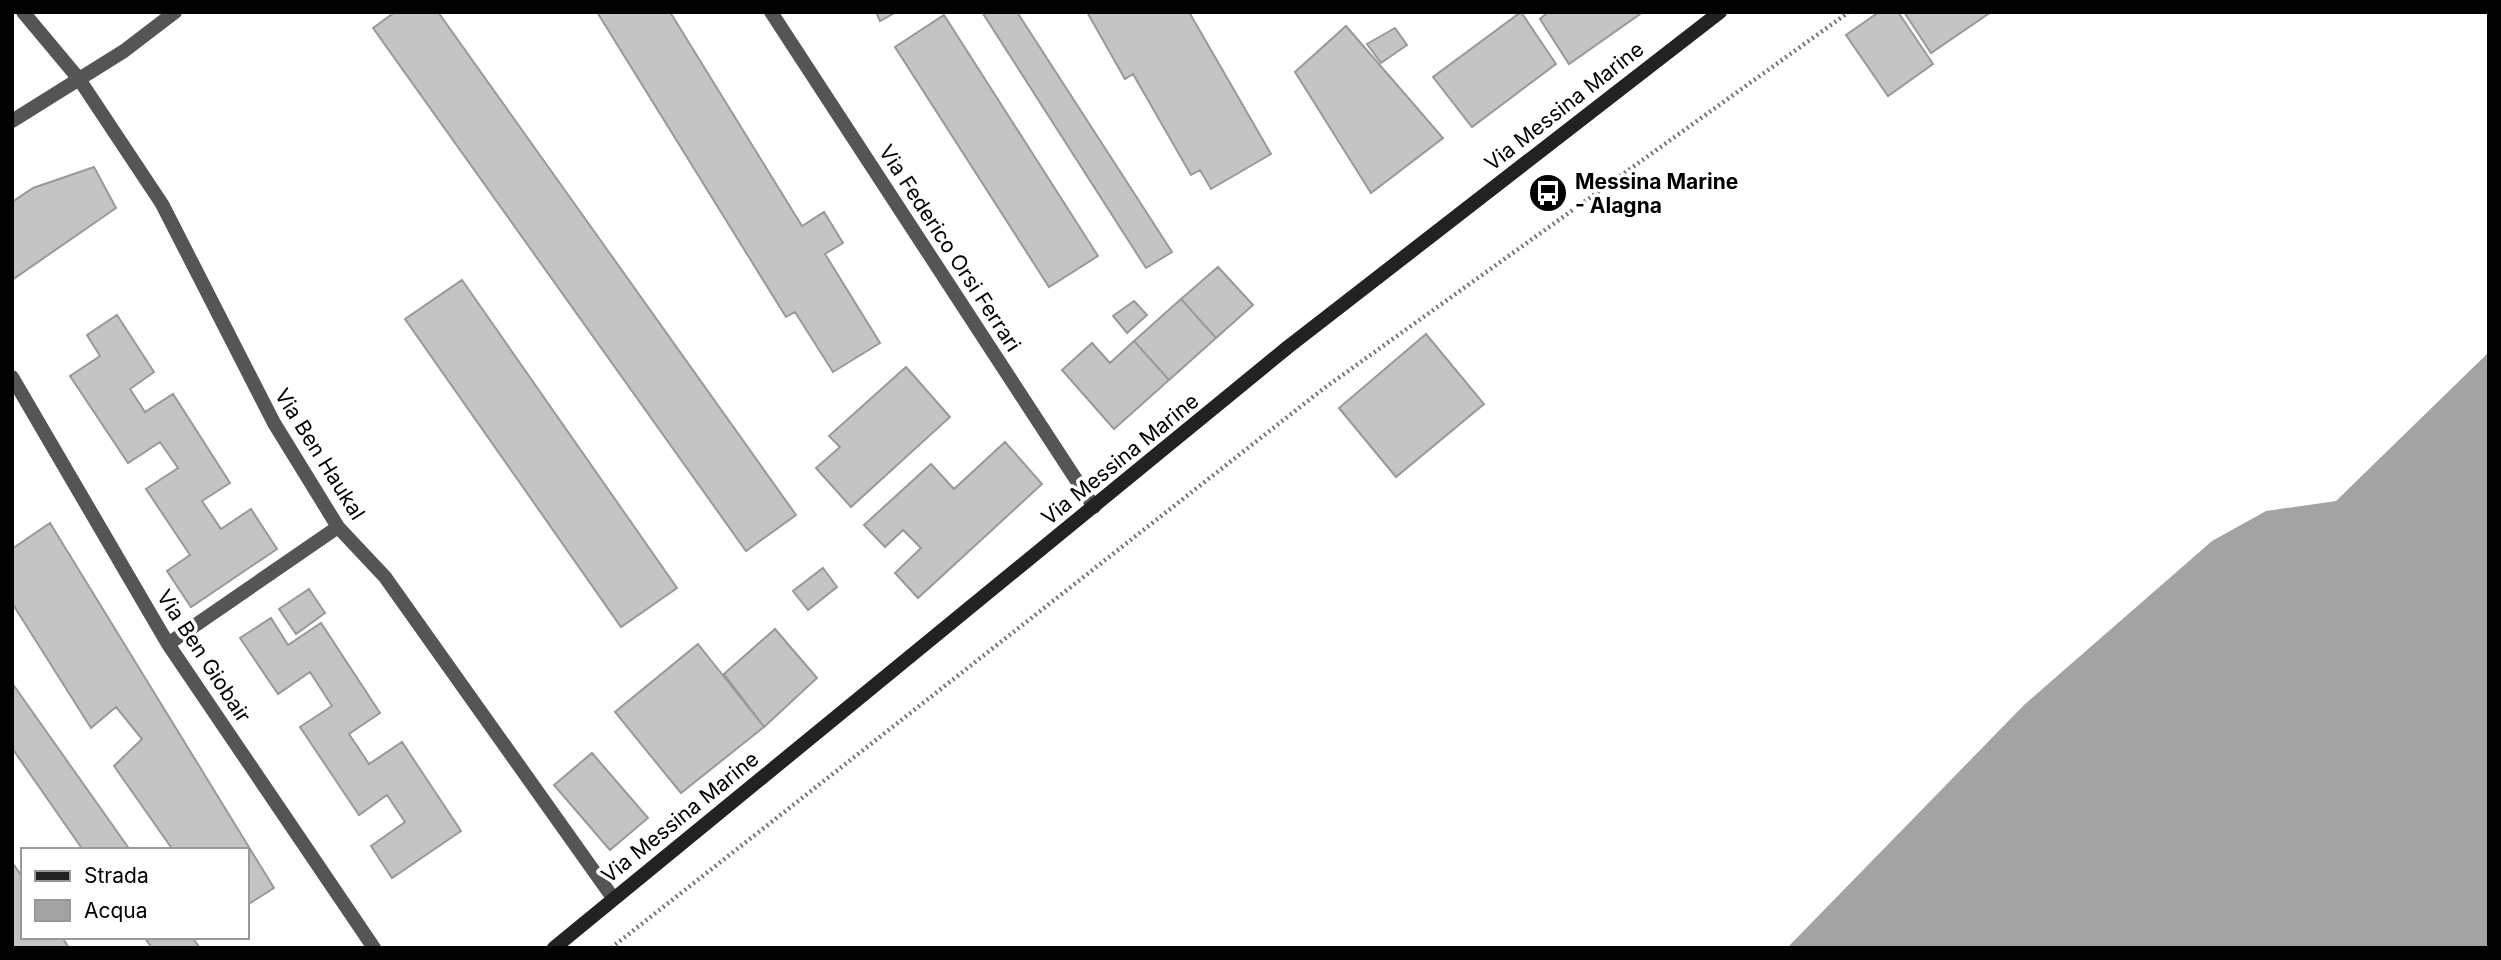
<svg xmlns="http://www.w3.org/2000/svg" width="2501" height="960" font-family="Inter,sans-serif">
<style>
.water{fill:#a3a3a3}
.building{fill:#c4c4c4;stroke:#999;stroke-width:2}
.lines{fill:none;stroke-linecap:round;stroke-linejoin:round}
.path{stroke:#777;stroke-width:4.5;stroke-dasharray:2 3.5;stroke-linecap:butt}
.minor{stroke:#555;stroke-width:14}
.secondary{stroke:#222;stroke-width:14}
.labels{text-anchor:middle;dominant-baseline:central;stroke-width:7;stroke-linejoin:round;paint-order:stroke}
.street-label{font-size:21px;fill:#000;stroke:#fff}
.poi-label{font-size:21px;font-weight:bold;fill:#000;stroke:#fff;text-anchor:start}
</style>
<rect width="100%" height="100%" fill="#fff"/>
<path class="water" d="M2489,352v596h-702l238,-244 187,-163 54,-30 70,-10z"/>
<path class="building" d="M395,12h43l358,503 -50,36 -373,-523z
M597,12h73l132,214 22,-14 19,31 -18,11 55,89 -47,29 -38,-60 -9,5z
M876,12h20l-16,9z
M982,12h35l155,240 -26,16z
M1087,12h102l82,142 -60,35 -11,-19 -9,5 -58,-101 -8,5z
M1521,12l35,52 -84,63 -39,-50z
M1548,12h95l-74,52 -29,-45z
M1879,12h19l35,52 -45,32 -42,-61z
M1904,12h87l-60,41z
M944,15l154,241 -49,31 -154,-240z
M1346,26l97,112 -72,55 -76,-121z
M1395,28l12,17 -26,18 -14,-19z
M94,167l22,41 -104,72v-78l21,-14z
M1218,267l35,38 -37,33 -35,-39z
M462,280l215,308 -56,39 -216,-308z
M1181,299l35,39 -47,42 -35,-39z
M1134,301l13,14 -20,18 -14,-17z
M117,315l37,57 -24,17 15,23 28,-18 57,89 -28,18 19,28 30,-20 26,40 -86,58 -24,-36 23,-16 -44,-66 32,-21 -18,-26 -32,21 -58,-87 30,-20 -13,-21z
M1426,334l58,70 -88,73 -57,-69z
M1134,341l35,39 -55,49 -52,-59 30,-27 18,20z
M906,367l44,50 -99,90 -35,-39 24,-21 -11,-11z
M1005,442l37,42 -124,114 -23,-25 26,-25 -18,-18 -18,17 -21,-22 67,-61 23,25z
M50,523l224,365 -27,17v-55h-74l-59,-84 28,-27 -26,-32 -25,21 -79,-125v-54z
M823,568l14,19 -29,23 -15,-19z
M309,589l16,24 -29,21 -17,-25z
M271,618l17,27 33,-22 59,90 -31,21 20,30 33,-22 59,89 -69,47 -21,-32 34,-24 -18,-27 -28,20 -59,-88 32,-21 -22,-34 -32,22 -38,-56z
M775,629l42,49 -53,49 -40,-53z
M698,644l66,83 -83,66 -66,-81z
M12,683l118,167h-47l-71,-102z
M592,753l56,65 -38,32 -56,-65z
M12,862l11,16v59h39l7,11h-57z
M144,937h48l8,11h-48z"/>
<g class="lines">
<path class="path" d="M611,948l712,-559 526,-377"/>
<path class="minor" d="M23,12l56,67 83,125 112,219 64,104 47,50 228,321
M771,12l323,495
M12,121l112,-70 51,-39
M12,377l156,267 206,304
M168,644l170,-117"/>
<path class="secondary" d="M554,948l734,-601 432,-335"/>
</g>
<defs>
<symbol id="bus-disc" viewBox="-11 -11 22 22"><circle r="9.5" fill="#000" stroke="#fff"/><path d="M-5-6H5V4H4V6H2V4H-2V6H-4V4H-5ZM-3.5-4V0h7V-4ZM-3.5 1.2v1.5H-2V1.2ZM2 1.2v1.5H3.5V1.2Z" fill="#fff"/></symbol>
</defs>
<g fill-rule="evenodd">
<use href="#bus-disc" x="1526" y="171" width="44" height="44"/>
</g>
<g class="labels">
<g class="street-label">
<text transform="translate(1564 106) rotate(-38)">Via Messina Marine</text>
<text transform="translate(950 248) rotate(57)">Via Federico Orsi Ferrari</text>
<text transform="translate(320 454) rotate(58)">Via Ben Haukal</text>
<text transform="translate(1120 459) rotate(-39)">Via Messina Marine</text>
<text transform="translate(204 656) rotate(57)">Via Ben Giobair</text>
<text transform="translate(680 817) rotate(-39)">Via Messina Marine</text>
</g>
<g class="poi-label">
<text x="1575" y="181">Messina Marine<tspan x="1575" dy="24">- Alagna</tspan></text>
</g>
</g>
<rect width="2501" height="960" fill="none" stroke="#000000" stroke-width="28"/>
<rect x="21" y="848" width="228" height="91" fill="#ffffff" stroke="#999999" stroke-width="2"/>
<rect x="35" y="871" width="35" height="10" fill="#222222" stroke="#999999" stroke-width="2"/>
<text x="84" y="883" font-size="21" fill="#000000">Strada</text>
<rect x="35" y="900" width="35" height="21" fill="#a3a3a3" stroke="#999999" stroke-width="2"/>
<text x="84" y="918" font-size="21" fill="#000000">Acqua</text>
</svg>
